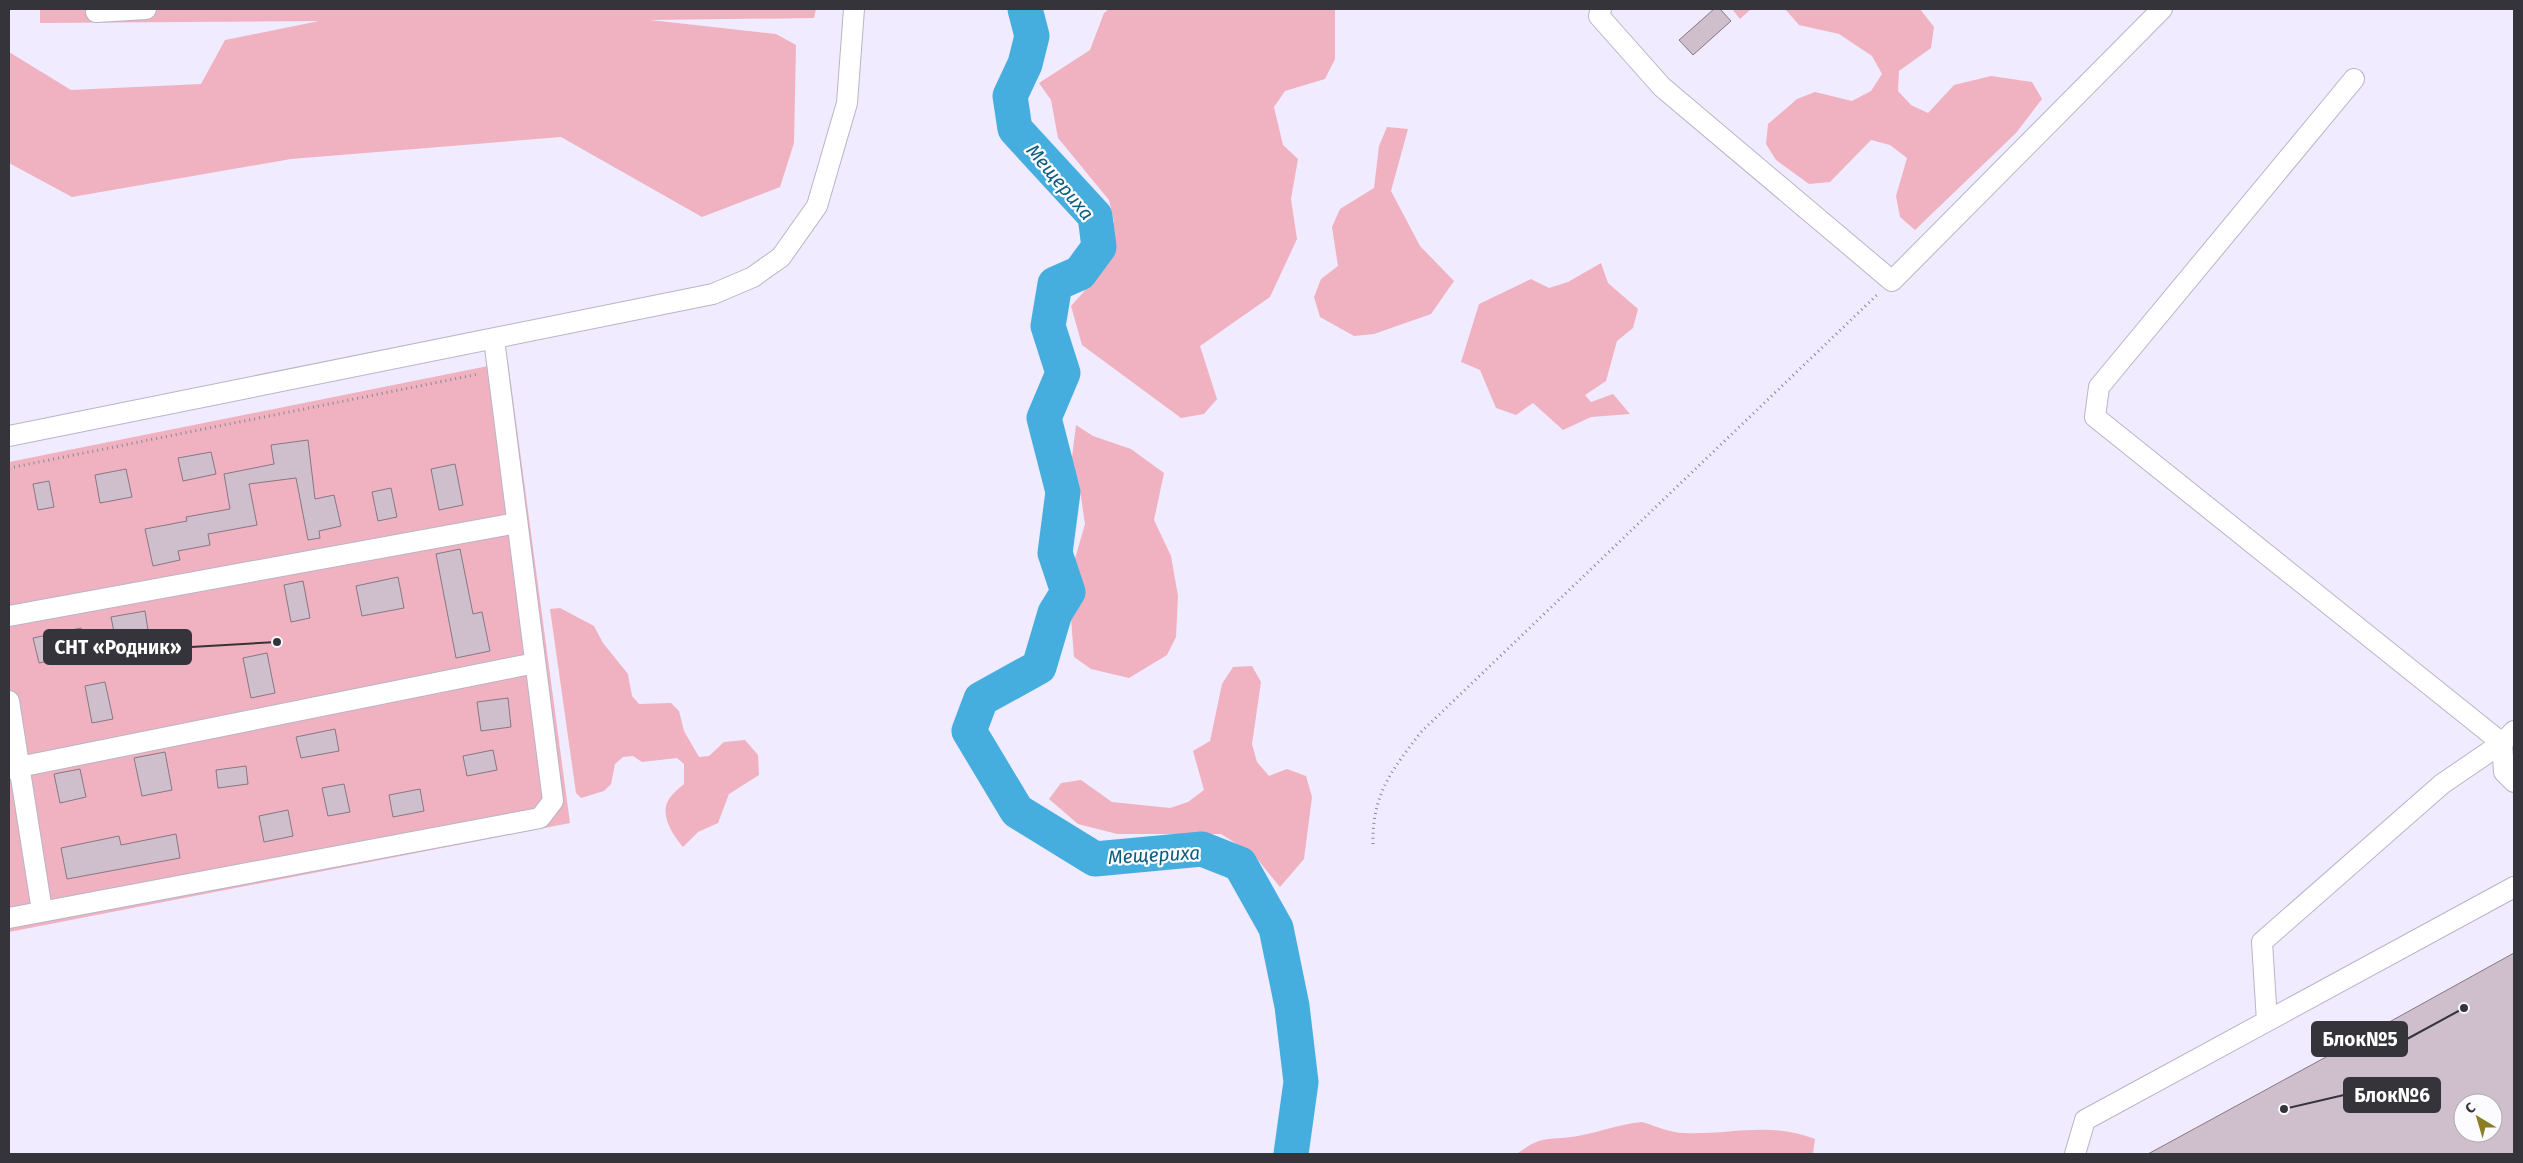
<svg xmlns="http://www.w3.org/2000/svg" width="2523" height="1163" font-family="'Fira Sans',sans-serif">
<style>
.green{fill:#f0b2c0}
.lines{fill:none;stroke-linecap:round;stroke-linejoin:round}
.river{stroke:#46aedf;stroke-width:35}
.building{fill:#cfbecc;stroke:#867784;fill-rule:evenodd}
.minor-casing{stroke:#b9b4c7;stroke-width:22}
.path{stroke:#8a8794;stroke-width:3;stroke-dasharray:1 4;stroke-linecap:butt}
.minor{stroke:#fff;stroke-width:20}
.labels{text-anchor:middle;dominant-baseline:central;stroke-width:4.5;stroke-linejoin:round;paint-order:stroke}
.water-label{font-size:19px;font-style:italic;fill:#0b5d7f;stroke:#fcfbff}
.leader{fill:none;stroke:#36343b;stroke-width:2}
.callout-dot{fill:#36343b;stroke:#fcfbff;stroke-width:2}
.callout{fill:#36343b;stroke:#36343b;stroke-width:2}
.callout-label{font-size:19px;text-anchor:middle;font-weight:bold;fill:#fff}
</style>
<rect width="100%" height="100%" fill="#f0ebff"/>
<path class="green" d="M40,9h776l-2,9 -164,2 126,14 20,11 -2,98 -14,44 -78,30 -141,-80 -270,22 -219,38 -63,-34v-111l62,38 130,-6 24,-44 94,-19 -279,2z
M1109,9h226v50l-10,20 -40,12 -11,16 9,38 15,14 -7,40 6,40 -27,58 -70,49 17,53 -13,15 -23,4 -99,-73 -11,-39 26,-29 17,-56 -5,-21 -51,-62 -7,-38 -12,-17 51,-33 14,-37z
M1732,9h19l-11,10z
M1785,9h135l14,18 -3,21 -32,23 -1,20 13,14 17,8 26,-28 37,-9 41,6 10,17 -26,34 -101,97 -15,-13 -4,-21 11,-38 -17,-13 -19,-5 -41,42 -21,2 -33,-24 -10,-16 2,-20 29,-25 18,-7 37,9 19,-10 11,-17 -10,-18 -33,-22 -40,-9z
M1387,127l21,2 -17,62 29,55 34,35 -23,33 -57,20 -20,2 -34,-19 -6,-20 7,-18 17,-13 -6,-39 8,-18 34,-21 5,-42z
M1601,263l7,20 30,26 -5,19 -16,13 -11,40 -21,14 6,7 22,-8 17,20 -39,3 -28,13 -30,-27 -17,12 -20,-7 -16,-38 -19,-8 18,-58 52,-25 18,9 19,-6z
M508,362l62,461 -561,109v-470z
M1076,425l17,11 38,13 33,24 -10,47 17,36 7,40 -2,41 -9,18 -38,23 -38,-9 -17,-12 -3,-38 11,-17 -8,-40 11,-38 -6,-41 -8,-18z
M560,608l34,18 9,17 25,31 4,22 7,8 32,-1 8,8 5,20 15,26 10,-1 15,-14 21,-2 13,15 1,20 -30,19 -11,29 -20,9 -15,15c-10,-12 -24,-32 -14,-48 4,-6 10,-11 15,-15v-20l-7,-6 -35,4 -9,-6 -10,1 -8,7 -4,20 -7,7 -23,7 -5,-5 -26,-184z
M1252,666l9,16 -9,62 5,18 12,14 18,-7 19,7 6,21 -8,62 -24,28 -26,-32 -33,-21h-104l-39,-10 -29,-25 12,-16 20,-3 31,22 58,6 18,-6 16,-12 -11,-39 17,-10 12,-57 11,-17z
M1642,1122c14,4 28,11 42,11 46,2 85,-12 131,6l-2,15h-296c26,-20 31,-13 61,-18 22,-4 42,-12 64,-14z"/>
<g class="lines">
<path class="river" d="M1025,9l7,27 -7,28 -15,32 5,33 80,87 4,31 -19,26 -25,11 -7,42 15,47 -19,45 19,74 -8,61 13,39 -13,21 -16,54 -58,32 -12,32 48,80 78,48 107,-10 38,15 36,64 16,78 9,76 -10,72"/>
</g>
<path class="building" d="M1714,9h6l11,12 -38,34 -14,-15z
M308,440l7,59 19,-4 7,31 -22,5 1,7 -12,2 -12,-62 -47,6 8,41 -49,9 2,11 -32,6 2,9 -27,6 -8,-37 42,-8 -1,-4 44,-8 -6,-35 50,-10 -3,-19z
M211,452l5,22 -33,7 -5,-23z
M455,464l8,41 -24,5 -8,-41z
M126,469l6,28 -32,6 -5,-28z
M49,481l5,26 -16,3 -5,-26z
M391,488l6,29 -19,4 -6,-29z
M460,549l13,65 9,-2 8,39 -34,7 -20,-104z
M398,577l6,31 -42,8 -6,-30z
M303,581l7,37 -19,4 -7,-37z
M145,611l4,25 -33,6 -5,-25z
M81,628l5,25 -47,10 -6,-25z
M267,653l8,40 -24,5 -8,-40z
M105,682l8,37 -21,4 -7,-37z
M508,698l3,29 -30,4 -4,-29z
M335,729l4,22 -38,7 -5,-21z
M493,750l4,20 -30,6 -4,-20z
M165,752l7,38 -30,6 -8,-38z
M246,766l2,18 -30,4 -2,-18z
M80,769l6,28 -26,6 -6,-29z
M344,784l6,28 -22,4 -6,-28z
M420,789l4,22 -31,6 -4,-22z
M288,810l5,26 -29,6 -5,-26z
M176,834l4,24 -113,21 -6,-31 58,-12 2,9z
M2514,953v201h-366l178,-97zM2463,1103h30v30h-30z"/>
<g class="lines">
<defs>
<path id="minor" d="M1601,9l-2,7 63,71 230,194 270,-272
M96,12l50,-3
M9,436l704,-142 40,-17 28,-20 36,-51 30,-103 7,-94
M9,616l508,-93
M9,701l33,210
M2514,731l-12,12 2,29 10,10
M9,769l526,-106
M9,918l531,-100 13,-17 -59,-462
M2267,1021l-5,-79 180,-158 60,-41 -407,-326 4,-30 255,-308
M2075,1154l10,-34 429,-233"/>
</defs>
<use href="#minor" class="minor-casing"/>
<path class="path" d="M9,468l470,-94
M1373,844c-1,-50 19,-74 48,-112l458,-439"/>
<use href="#minor" class="minor"/>
</g>
<g class="labels">
<g class="water-label">
<text transform="translate(1060 182) rotate(50)">Мещериха</text>
<text transform="translate(1154 855) rotate(-3)">Мещериха</text>
</g>
</g>
<path class="leader" d="M277 642L191 647M2464 1008L2407 1039M2284 1109L2344 1095"/>
<g class="callout-dot">
<circle cx="277" cy="642" r="5"/>
<circle cx="2464" cy="1008" r="5"/>
<circle cx="2284" cy="1109" r="5"/>
</g>
<g class="callout">
<rect x="44" y="630" width="147" height="34" rx="5"/>
<rect x="2312" y="1022" width="95" height="34" rx="5"/>
<rect x="2344" y="1078" width="96" height="34" rx="5"/>
</g>
<g class="callout-label">
<text x="118" y="654">СНТ «Родник»</text>
<text x="2360" y="1046">Блок№5</text>
<text x="2392" y="1102">Блок№6</text>
</g>
<rect width="2523" height="1163" fill="none" stroke="#36343b" stroke-width="20"/>
<g transform="translate(2478 1118) rotate(322)"><circle r="24" fill="#fcfbff" stroke="#adabb1"/>
<path d="M0-4L9 19L0 12L-9 19Z" fill="#8a7e24"/>
<text y="-8" font-size="14" font-weight="bold" text-anchor="middle" fill="#36343b">С</text>
</g>
</svg>
